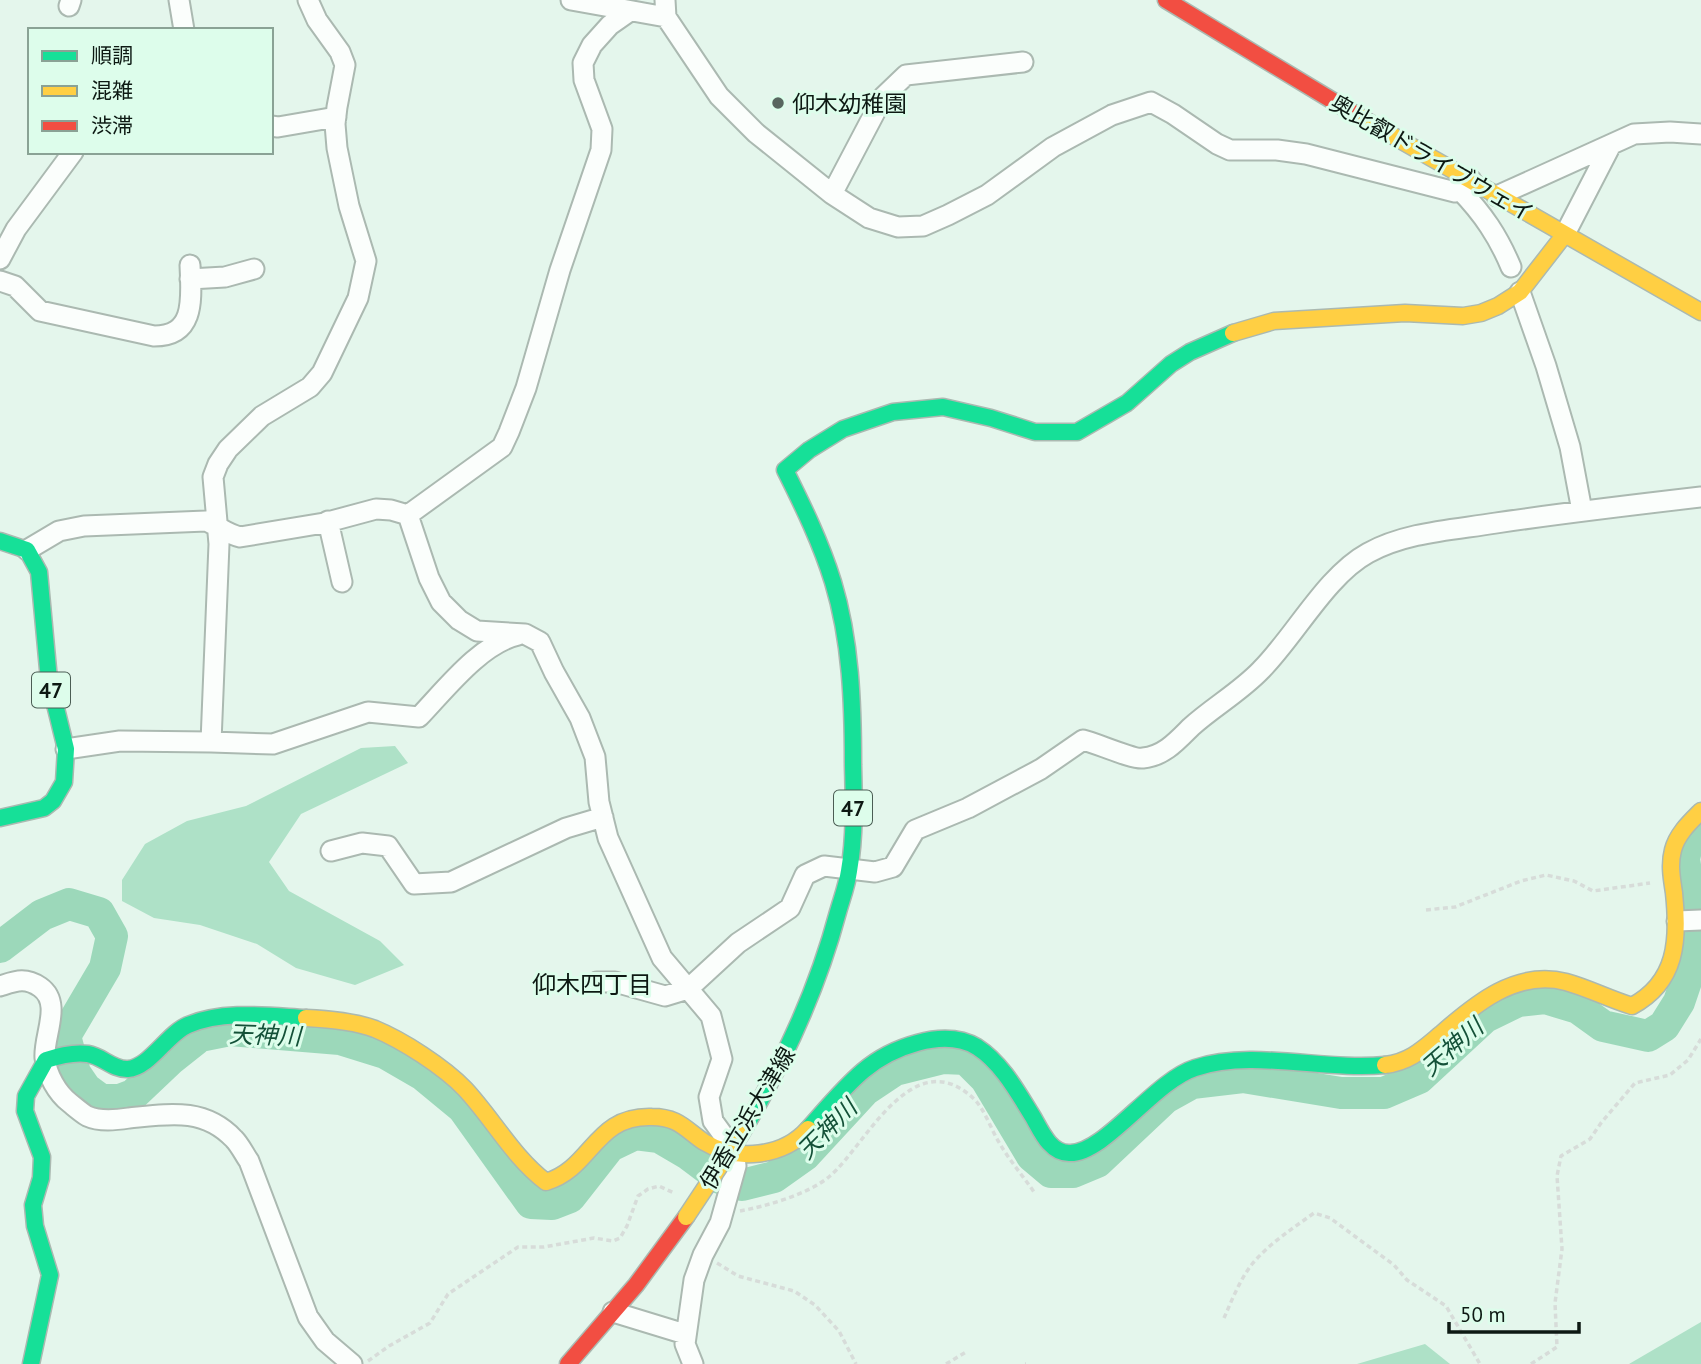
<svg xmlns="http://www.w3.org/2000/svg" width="1701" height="1364" font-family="'PT Sans','Noto Sans JP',sans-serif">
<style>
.forest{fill:#aee1c7}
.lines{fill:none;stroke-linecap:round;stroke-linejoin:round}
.river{stroke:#9cd8ba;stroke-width:32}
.street-casing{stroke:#abb9b1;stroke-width:23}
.fast-casing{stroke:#abb9b1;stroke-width:19}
.slow-casing{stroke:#abb9b1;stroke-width:19}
.jam-casing{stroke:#abb9b1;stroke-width:19}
.path{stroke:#d7dcd9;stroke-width:3.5;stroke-dasharray:5 3.5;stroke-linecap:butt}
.street{stroke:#fbfefc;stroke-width:19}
.fast{stroke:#16e098;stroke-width:16}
.slow{stroke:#ffcf43;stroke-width:16}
.jam{stroke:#f24e42;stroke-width:16}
.slow-bridge-casing{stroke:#abb9b1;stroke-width:19;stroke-linecap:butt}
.slow-bridge{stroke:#ffcf43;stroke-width:16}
.poi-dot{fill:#58665f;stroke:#ddfdeb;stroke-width:2.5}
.labels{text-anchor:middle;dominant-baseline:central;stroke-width:6;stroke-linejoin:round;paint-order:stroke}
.shield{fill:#ddfdeb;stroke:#4b5d54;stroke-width:2}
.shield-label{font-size:21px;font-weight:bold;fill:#0d1913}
.poi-label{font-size:23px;fill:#0d1913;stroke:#ddfdeb;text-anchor:start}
.street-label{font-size:23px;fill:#0d1913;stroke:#ddfdeb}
.neighbourhood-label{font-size:24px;fill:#0d1913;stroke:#ddfdeb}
.water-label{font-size:24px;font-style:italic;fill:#145138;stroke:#ddfdeb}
</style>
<rect width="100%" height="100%" fill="#e4f6ec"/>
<path class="forest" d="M395,746l13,17 -107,51 -32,48 20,29 91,50 24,24 -49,20 -59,-17 -39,-24 -57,-19 -46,-7 -32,-17v-21l23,-36 42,-23 59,-15 115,-58z
M1701,1322v42h-72z
M1425,1344l25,20h-93z"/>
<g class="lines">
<path class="river" d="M0,947l42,-32 27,-11 30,9 13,23 -7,32 -40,68 10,37 11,16 15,11h19l13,-5 38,-36 29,-23 30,-6 110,9 45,14 38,22 40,33 68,95 21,1 18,-7 40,-51 25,-12 24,3 29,17 32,24 22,7 32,-8 31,-22 60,-65 30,-20 48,-12 23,1 20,20 46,77 19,16h22l24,-10 68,-64 27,-15 51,-6 98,16h43l35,-15 66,-61 33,-16 27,-3 33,10 25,18 45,10 16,-10 15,-24 15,-44 1,-27 -11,-72 4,-19 12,-15"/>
<defs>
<path id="street" d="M179,0l5,30
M571,0l95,17
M665,0l1,17 53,79 37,37 76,61 37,24 29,9 25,-1 25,-11 39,-20 66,-48 59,-32 39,-13 22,12 44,30 13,6h47l29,4 149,38 10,-2 6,-10
M69,6l2,-6
M271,126l7,1 58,-10
M1460,190c23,24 38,46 51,77
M832,194l51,-97 23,-22 117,-13
M1497,196l137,-62 36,-2 31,2
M1565,234l46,-89
M0,259l16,-30 57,-77
M190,279l35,-2 29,-8
M0,281l15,5 25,25 114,25c43,0 37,-40 36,-71
M1520,292l26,74 24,81 12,64
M408,515l21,63 12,24 18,18 18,11 48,3 15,8 14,30 26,46 15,39 4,45 9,36 54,120 49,58 11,43 -13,38 4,24 21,29 2,16 -16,57 -17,32 -9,25 -9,64 8,20
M328,521l14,61
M27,550l32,-19 25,-5 122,-5c12,5 21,13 34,16l84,-14 52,-14 15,1 17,5 94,-68 7,-15 17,-44 34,-118 41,-120 1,-21 -18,-49 -1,-17 9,-18 18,-20 20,-14
M211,742l62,2 95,-32 51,5c26,-27 61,-73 99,-82
M66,749l54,-8 91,1 8,-198 -6,-67 5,-13 10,-15 34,-33 48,-29 12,-14 36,-75 8,-37 -17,-55 -12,-58 -2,-24 2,-17 8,-42 -5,-13 -23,-32 -9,-20
M331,851l31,-8 26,3 26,38 37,-2 115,-54 37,-11
M1677,921l24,-1
M597,982h18l50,14 23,-7 50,-46 52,-35 15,-33 19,-9 51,6 18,-5 22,-37 53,-22 73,-39 42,-29c13,3 51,20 60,18 21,-2 34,-17 48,-31 22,-20 49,-35 70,-57 34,-34 65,-94 107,-117 38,-21 85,-23 128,-30 68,-10 136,-18 205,-26
M0,986c16,-5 25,-9 40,1 23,16 3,49 5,71 2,17 12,35 25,45 5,4 12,10 17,13 13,6 29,4 42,2 39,-4 75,-11 105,21 6,6 10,15 15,22l59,156 17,24 27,23
M613,1312l72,22"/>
<path id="fast" d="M785,470l24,-20 34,-21 50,-17 50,-5 48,11 44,14h42l50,-29 44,-39 19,-12 43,-19
M0,541l27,9 12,22 10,108 17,69 -2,33 -11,19 -9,7 -44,10
M808,1129c18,-20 35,-41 55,-58 27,-23 80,-44 114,-24 25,16 41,46 56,70 8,14 17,36 36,36 35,2 85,-72 126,-85 58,-19 129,3 190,-3
M741,1134c42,-70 76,-143 97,-222 4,-14 9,-27 11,-41 6,-34 5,-71 4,-106 0,-61 -2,-124 -20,-183 -12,-39 -30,-76 -48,-112
M31,1364l19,-89 -15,-49 -2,-21 8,-27 1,-21 -17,-46 1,-15 20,-36c12,-4 29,-8 42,-6 14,2 25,16 40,15 21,-1 40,-36 60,-44 36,-15 80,-9 118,-7"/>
<path id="slow" d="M1353,113l348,199
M1233,333l41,-12 131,-8 58,3 18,-3 17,-7 22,-14 45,-58
M306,1018c21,1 48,3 69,11 27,11 69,38 90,60 28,30 48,68 81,93 47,-14 48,-67 106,-65 26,0 33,12 52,25 33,20 79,15 104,-13
M1385,1065c25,-3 38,-16 56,-31 34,-30 76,-65 125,-52 22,6 43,17 66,24 45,-24 47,-66 42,-113 -2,-14 -5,-28 -1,-43 4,-16 17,-28 28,-39"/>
<path id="jam" d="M1166,0l187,113
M568,1364l68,-79 50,-68"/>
</defs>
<use href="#street" class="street-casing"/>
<use href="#fast" class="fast-casing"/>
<use href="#slow" class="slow-casing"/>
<use href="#jam" class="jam-casing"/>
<path class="path" d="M1426,910l29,-3 66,-26 25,-6 28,6 19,10 57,-8
M740,1211c27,-5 69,-17 90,-35 36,-31 82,-134 143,-78 12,11 18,32 27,46 10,17 23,32 34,48
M717,1263l21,13 56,15 21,14 24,26 17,33
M1224,1318c8,-18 16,-39 29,-55 17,-20 39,-34 61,-50l16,5 64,47 13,15 39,26 34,58
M368,1361l21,-15 41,-23 18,-29 70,-47h26l50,-9 19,3 7,-3 7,-12 11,-30 10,-7 11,-3 15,7
M946,1364l20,-12
M1025,1364h1
M1531,1364l26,-17 -2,-44 7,-54 -5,-73 4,-20 29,-17 11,-16 34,-40 35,-8 18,-15 13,-21"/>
<use href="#street" class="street"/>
<use href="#fast" class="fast"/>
<use href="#slow" class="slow"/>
<use href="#jam" class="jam"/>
<defs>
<path id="slow-bridge" d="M686,1217l55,-83"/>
</defs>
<use href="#slow-bridge" class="slow-bridge-casing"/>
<use href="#slow-bridge" class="slow-bridge"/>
</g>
<circle class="poi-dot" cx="778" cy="103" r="7"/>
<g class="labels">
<g class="shield">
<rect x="32" y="672.5" width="38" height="35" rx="5"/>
<rect x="834" y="790.5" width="38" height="35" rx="5"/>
</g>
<g class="shield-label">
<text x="51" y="690">47</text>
<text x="853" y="808">47</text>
</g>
<g class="poi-label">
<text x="792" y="103">仰木幼稚園</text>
</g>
<g class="street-label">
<text transform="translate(1432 158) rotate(30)">奥比叡ドライブウェイ</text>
<text transform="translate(747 1118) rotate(-59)">伊香立浜大津線</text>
</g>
<g class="neighbourhood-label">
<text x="592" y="984">仰木四丁目</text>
</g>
<g class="water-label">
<text transform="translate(265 1035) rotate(2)">天神川</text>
<text transform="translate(1452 1047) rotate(-41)">天神川</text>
<text transform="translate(827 1129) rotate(-45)">天神川</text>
</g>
</g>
<rect x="28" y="28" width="245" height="126" fill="#ddfdeb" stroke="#8aa295" stroke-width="2"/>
<rect x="42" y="51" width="35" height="10" fill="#16e098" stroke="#8aa295" stroke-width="2"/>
<text x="91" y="63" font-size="21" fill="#0d1913">順調</text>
<rect x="42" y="86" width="35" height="10" fill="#ffcf43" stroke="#8aa295" stroke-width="2"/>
<text x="91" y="98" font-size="21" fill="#0d1913">混雑</text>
<rect x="42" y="121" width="35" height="10" fill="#f24e42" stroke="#8aa295" stroke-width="2"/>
<text x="91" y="133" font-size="21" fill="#0d1913">渋滞</text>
<path d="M1449 1322v10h130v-10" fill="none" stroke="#0d1913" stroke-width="3.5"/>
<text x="1460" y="1322" font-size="21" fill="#0d1913" stroke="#ddfdeb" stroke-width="5" paint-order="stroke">50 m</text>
</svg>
